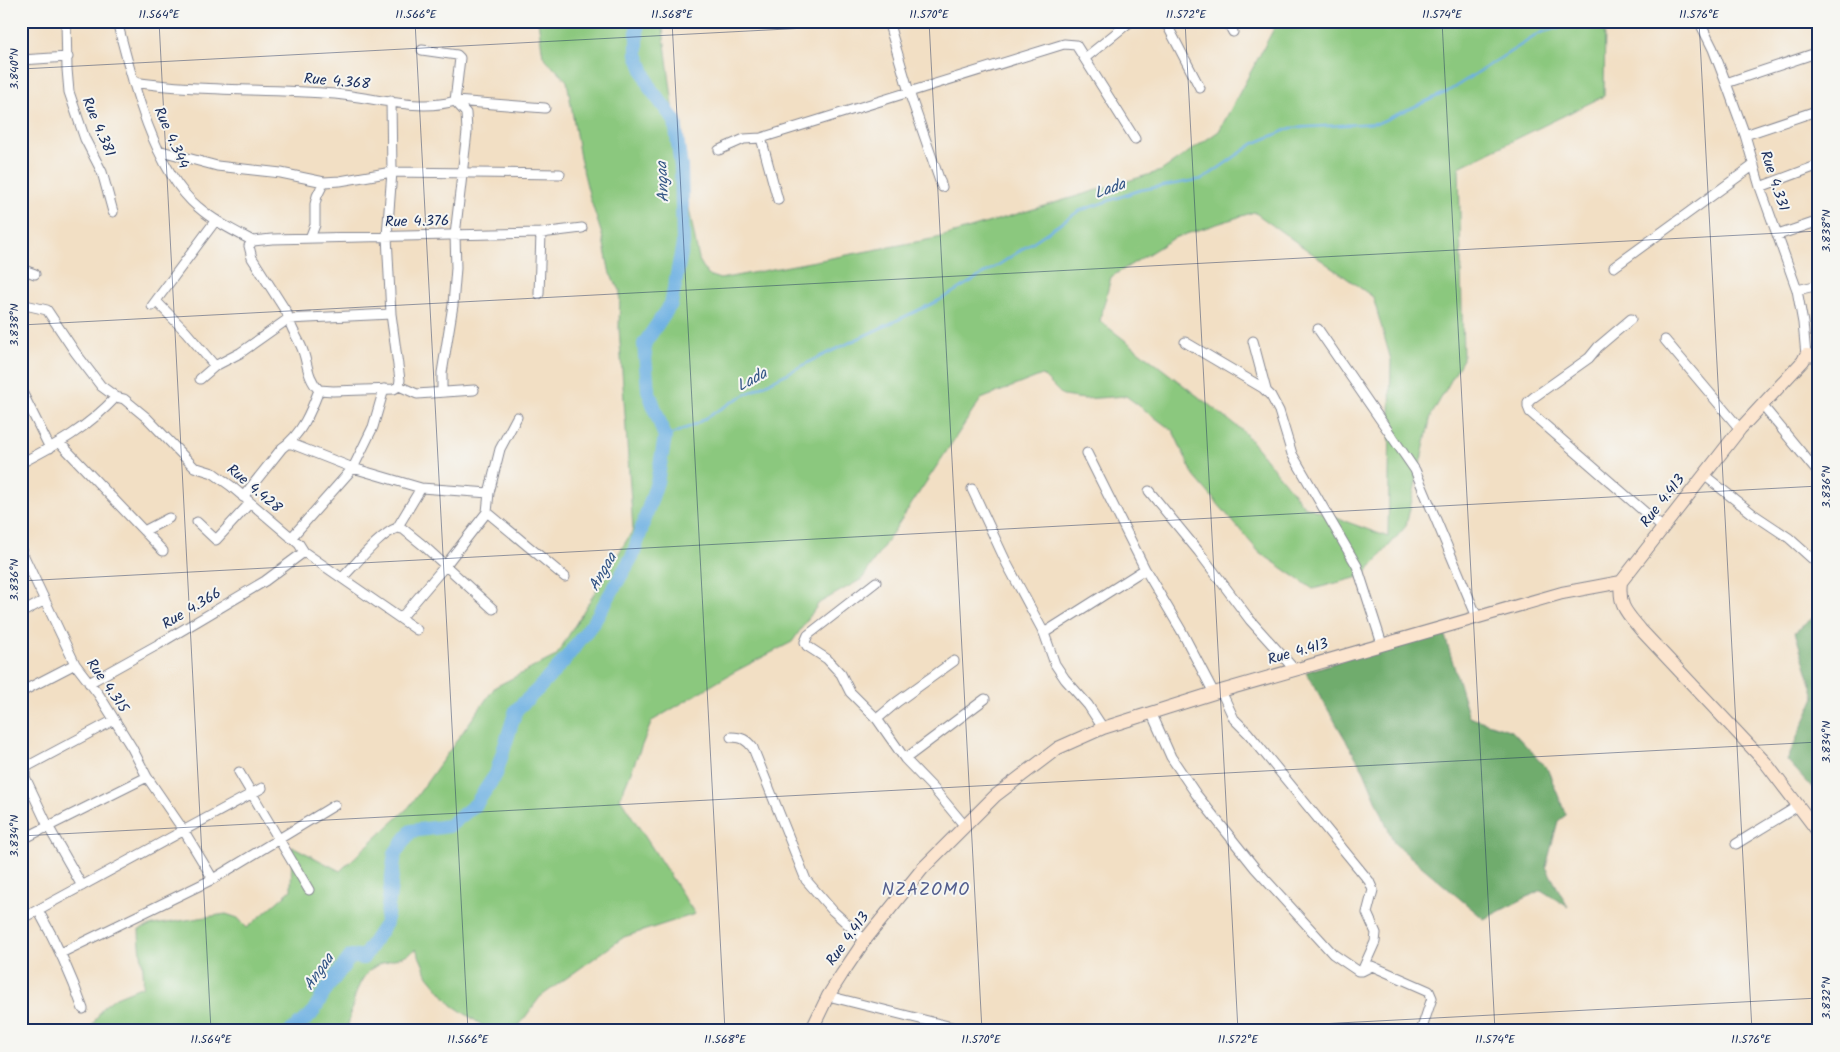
<svg xmlns="http://www.w3.org/2000/svg" width="1840" height="1052" font-family="Kalam,sans-serif">
<style>
.green{fill:#8bc87e;stroke:#537c6e;fill-rule:evenodd}
.forest{fill:#70ac6d;stroke:#466e66}
.lines{fill:none;stroke-linecap:round;stroke-linejoin:round}
.stream{stroke:#6db0e2;stroke-width:2.5}
.river{stroke:#6db0e2;stroke-width:14}
.street-casing{stroke:#868791;stroke-width:11}
.secondary-casing{stroke:#868791;stroke-width:14}
.street{stroke:#fff;stroke-width:9}
.secondary{stroke:#fce5cf;stroke-width:12}
.ticks{fill:none;stroke:#1b2f5e;stroke-width:1;stroke-opacity:0.45}
.labels{text-anchor:middle;dominant-baseline:central;stroke-width:4;stroke-linejoin:round;paint-order:stroke}
.street-label{font-size:15px;fill:#1b2f5e;stroke:#f6f6f2}
.water-label{font-size:16px;font-style:italic;fill:#345686;stroke:#f6f6f2}
.quarter-label{font-size:18px;letter-spacing:1px;fill:#545f8e;stroke:#f6f6f2}
.neatline{fill:none;stroke:#1b2f5e;stroke-width:2}
.ticks-label{font-size:12px;text-anchor:middle;fill:#1b2f5e}
</style>
<rect width="100%" height="100%" fill="#f6f6f2"/>
<filter id="ink" filterUnits="userSpaceOnUse"><feTurbulence type="fractalNoise" baseFrequency=".02" numOctaves="2"/><feDisplacementMap in="SourceGraphic" scale="10" xChannelSelector="R" yChannelSelector="G"/><feConvolveMatrix kernelMatrix="1 2 1 2 8 2 1 2 1" color-interpolation-filters="sRGB"/></filter>
<filter id="wash" filterUnits="userSpaceOnUse"><feTurbulence type="fractalNoise" baseFrequency=".0096" numOctaves="4" result="noise"/><feDisplacementMap in="SourceGraphic" scale="20" xChannelSelector="R" yChannelSelector="G"/><feGaussianBlur stdDeviation="1.12" result="paint"/><feColorMatrix in="noise" values="0 0 0 0 0 0 0 0 0 0 0 0 0 0 0 0 0 1.4 0 .05"/><feComposite in="paint" operator="in"/></filter>
<g filter="url(#wash)">
<rect width="100%" height="100%" fill="#f2dfc4"/>
<path class="green" d="M538,21h124l19,146 18,93 9,15 12,4 217,-41 224,-67 58,-40 59,-110h327l-1,75 -145,71 4,192 -32,57 -25,110 -43,50 -50,13 -54,-37 -65,-76 -21,-45 -47,-35 -42,3 -21,-3 -21,-21 -61,24 -119,180 -43,24 -27,39 -58,30 -82,49 -32,77 75,116 -71,23 -84,60 -25,34h-24l-39,-26 -24,-29 -12,-27c-10,8 -24,10 -36,15 -24,9 -28,44 -33,67h-258l14,-24 13,-10 27,-11c2,-19 -4,-37 -4,-56l14,-5 73,-11 12,4 9,10 44,-38 1,-44 48,25 69,-64 86,-120 61,-31 77,-126 -14,-202 1,-38 -10,-16 -8,-39 -12,-37 -10,-40 -13,-77 -24,-25zM1254,212l119,85 18,63 -3,177 -84,-31 -61,-75 -143,-110 11,-44 63,-39z"/>
<path class="forest" d="M1819,613v182l-32,-35 28,-63 -20,-65z
M1453,624l-8,12 24,81 43,14 35,37 19,47 -8,6 -12,46 22,40 -27,-17 -57,29 -90,-76 -30,-72 -58,-99z"/>
<g class="lines">
<path class="stream" d="M665,437l31,-13 41,-25 80,-41 123,-58 60,-36 79,-53 61,-21 63,-11 50,-35 38,-16 87,-5 69,-31 93,-59 40,-12"/>
<path class="river" d="M291,1031l20,-16 16,-27 24,-32 12,2 23,-35 9,-70 16,-22 38,-5 27,-22 20,-30 20,-64 21,-20 26,-28 32,-42 38,-65 24,-73 8,-45 -17,-47 -4,-46 27,-40 12,-60 -2,-77 -6,-46 -25,-33 -13,-34v-33"/>
</g>
</g>
<g filter="url(#ink)">
<g class="lines">
<defs>
<path id="street" d="M66,21l1,48 2,23 16,47 17,33 11,40
M117,21c14,55 37,150 81,186 16,14 36,24 55,34l-4,5 3,12 35,55c2,12 9,22 14,33 7,15 5,31 18,44
M888,21l21,71 33,95
M1165,21l35,67
M1227,21l6,11
M1699,21l14,28 13,34 19,52 15,52 37,103 6,33 3,32
M1085,58l46,-37
M21,60l47,-3
M133,82c67,10 134,6 202,12 37,3 83,18 120,7l5,-43 -3,-3 -35,-5
M1726,83l93,-31
M391,101l1,71 -5,64 4,78 9,66 -1,6
M455,101l90,7
M1745,135l74,-25
M761,138l17,62
M158,150l59,16 64,7 43,9 16,-1 52,-9 168,2
M719,150l25,-11 17,-1 303,-94 12,1 59,94
M1760,187l59,-22
M1778,235l41,-14
M310,238l5,-13v-21l2,-8 7,-14
M253,241l19,-2 269,-6 41,-5
M1614,267l140,-102
M21,269l14,5
M1797,290l22,-5
M539,294l2,-61
M156,301l30,31 29,34
M21,304l26,6 28,42 26,34 15,11 8,2 23,19 47,49 19,6 18,13 68,58 5,8 113,78
M152,306l64,-86
M1631,319l-33,28 -9,11 -55,39 -6,5v5l2,5 133,116
M1318,329l97,141 62,147
M1665,340l75,89
M1253,341l13,49
M1185,342l78,46 8,8 8,15 13,43 65,112 25,78
M200,379l15,-13 25,-13 48,-34 103,-5
M399,386l18,8 57,-4
M21,390l29,58
M319,390l14,1 61,-2 5,-3
M442,392v-19l11,-68 3,-37 -1,-33 12,-103 -1,-19 -11,-12
M1762,405l57,69
M60,443l103,108
M288,444h4l61,24 68,20 68,5 11,-44 17,-32
M1087,453l58,116 36,61 33,63
M21,463c37,-19 66,-35 95,-66
M1704,475l49,39 36,24 30,27
M972,489l35,75 37,69 11,31 10,15 23,26 15,23
M1149,491l50,61 51,68 45,50
M243,497l39,-49c20,-14 29,-37 37,-58
M487,512l78,65
M197,522l19,18 34,-37
M397,528l6,1 21,17 69,63
M144,531l25,-13
M291,538l62,-70 20,-41 11,-38
M21,550l54,114 24,31 33,53 15,29 37,54 29,48
M342,578c13,-13 39,-45 55,-50l24,-40
M876,582l-68,53 -3,7 2,4 20,13 14,15 9,18 27,27 28,40 29,30 30,36
M21,613l24,-13
M401,618l44,-52 42,-54 2,-19
M1044,633l101,-64
M89,683l70,-39 106,-63 39,-29
M1221,691l13,28 14,14 121,148 4,9 -6,23 9,20 -1,9 -13,29
M21,692l54,-28
M1151,712l20,45 25,37 59,74 78,86 25,17h4l10,-5 57,25 3,7 -11,33
M877,719l20,-17 57,-41
M731,737c11,0 16,3 22,11l53,132 27,31 32,29
M905,759l80,-60
M239,772l70,118
M21,840l126,-63
M1736,844l62,-38
M82,886l-34,-60 -23,-49v-6l3,-5 86,-46
M38,910c18,32 33,64 45,99
M21,919l241,-131
M61,953l152,-74 122,-74
M828,996l140,35"/>
<path id="secondary" d="M1621,582c-3,24 6,31 20,48l124,132 54,71
M811,1031l17,-35 14,-22 23,-34 58,-72 72,-72 63,-48 45,-20 111,-35 348,-100 59,-11 119,-153 63,-68 3,-6 13,1"/>
</defs>
<use href="#street" class="street-casing"/>
<use href="#secondary" class="secondary-casing"/>
<use href="#street" class="street"/>
<use href="#secondary" class="secondary"/>
</g>
</g>
<path class="ticks" d="M159,21l52,1010M415,21l53,1010M672,21l53,1010M929,21l53,1010M1185,21l53,1010M1442,21l53,1010M1699,21l53,1010M21,69l919,-48M21,325l1798,-94M21,581l1798,-95M21,836l1798,-94M1185,1031l634,-33"/>
<g class="labels">
<g class="street-label">
<text transform="translate(337 82) rotate(5)">Rue 4.368</text>
<text transform="translate(98 127) rotate(67)">Rue 4.381</text>
<text transform="translate(171 138) rotate(66)">Rue 4.344</text>
<text transform="translate(1774 181) rotate(72)">Rue 4.331</text>
<text transform="translate(417 222) rotate(-1)">Rue 4.376</text>
<text transform="translate(254 489) rotate(40)">Rue 4.428</text>
<text transform="translate(1663 501) rotate(-52)">Rue 4.413</text>
<text transform="translate(192 609) rotate(-31)">Rue 4.366</text>
<text transform="translate(1298 652) rotate(-16)">Rue 4.413</text>
<text transform="translate(107 686) rotate(55)">Rue 4.315</text>
<text transform="translate(848 939) rotate(-54)">Rue 4.413</text>
</g>
<g class="water-label">
<text transform="translate(663 182) rotate(-93)">Angaa</text>
<text transform="translate(1110 189) rotate(-19)">Lada</text>
<text transform="translate(752 380) rotate(-29)">Lada</text>
<text transform="translate(603 572) rotate(-60)">Angaa</text>
<text transform="translate(319 972) rotate(-55)">Angaa</text>
</g>
<g class="quarter-label">
<text x="926" y="890">NZAZOMO</text>
</g>
</g>
<rect width="1840" height="1052" fill="none" stroke="#f6f6f2" stroke-width="55"/>
<rect x="28" y="28" width="1784" height="996" class="neatline"/>
<g class="ticks-label">
<text x="159" y="18">11.564°E</text>
<text x="416" y="18">11.566°E</text>
<text x="672" y="18">11.568°E</text>
<text x="929" y="18">11.570°E</text>
<text x="1186" y="18">11.572°E</text>
<text x="1442" y="18">11.574°E</text>
<text x="1699" y="18">11.576°E</text>
<text transform="translate(14 69) rotate(-90)" y="4">3.840°N</text>
<text transform="translate(1826 231) rotate(-90)" y="4">3.838°N</text>
<text transform="translate(14 325) rotate(-90)" y="4">3.838°N</text>
<text transform="translate(1826 487) rotate(-90)" y="4">3.836°N</text>
<text transform="translate(14 580) rotate(-90)" y="4">3.836°N</text>
<text transform="translate(1826 742) rotate(-90)" y="4">3.834°N</text>
<text transform="translate(14 836) rotate(-90)" y="4">3.834°N</text>
<text transform="translate(1826 998) rotate(-90)" y="4">3.832°N</text>
<text x="211" y="1043">11.564°E</text>
<text x="468" y="1043">11.566°E</text>
<text x="725" y="1043">11.568°E</text>
<text x="981" y="1043">11.570°E</text>
<text x="1238" y="1043">11.572°E</text>
<text x="1495" y="1043">11.574°E</text>
<text x="1751" y="1043">11.576°E</text>
</g>
</svg>
